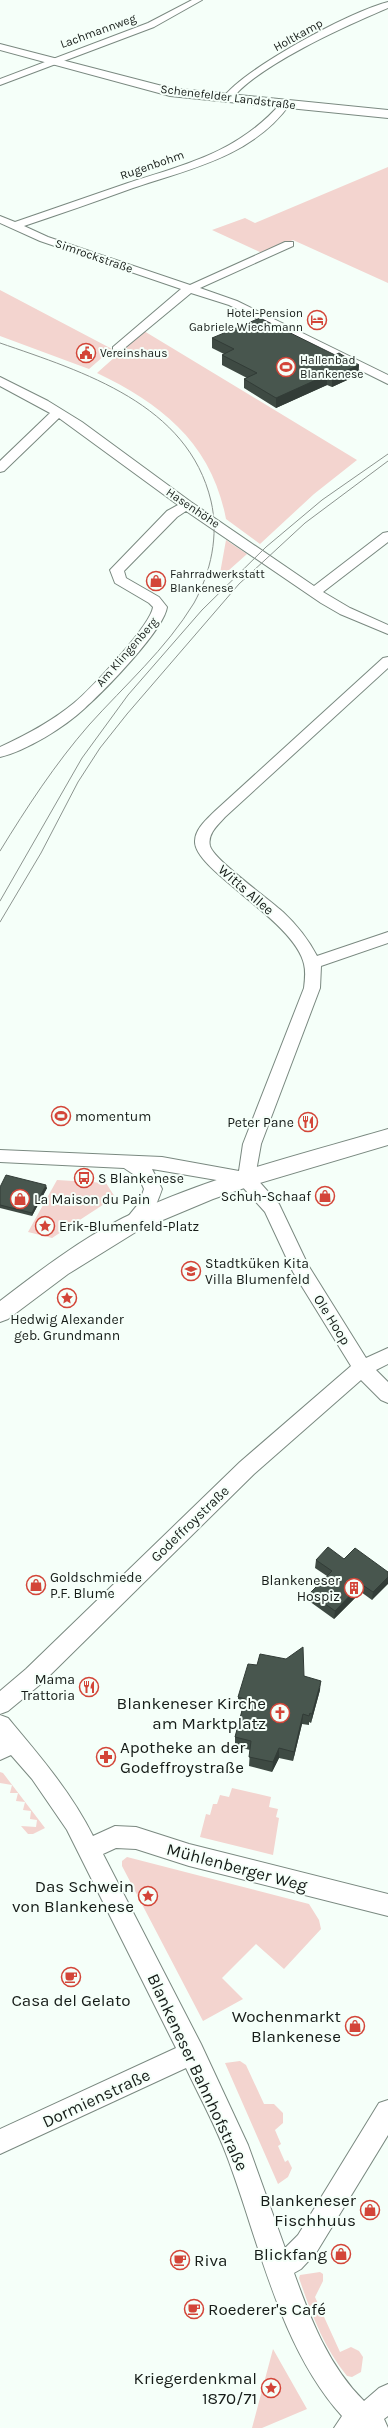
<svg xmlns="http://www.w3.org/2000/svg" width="388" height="2428" font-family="Karla,sans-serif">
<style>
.green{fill:#f3d4cf}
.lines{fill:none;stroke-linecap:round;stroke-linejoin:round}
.minor-casing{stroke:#7a8980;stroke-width:2}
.tertiary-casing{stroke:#7a8980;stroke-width:2}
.secondary-casing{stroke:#7a8980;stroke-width:2}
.minor{fill:#fff;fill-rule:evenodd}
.tertiary{fill:#fff;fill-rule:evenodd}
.secondary{fill:#fff;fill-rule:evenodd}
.tram{stroke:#8c948f;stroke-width:1}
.wall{fill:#3e4a43}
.shaded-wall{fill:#323c37}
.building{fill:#48564e;stroke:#323c37}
.labels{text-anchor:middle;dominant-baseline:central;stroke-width:4;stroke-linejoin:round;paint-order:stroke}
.far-street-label{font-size:12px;fill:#161c18;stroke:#f5fff9}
.far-poi-label{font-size:12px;fill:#161c18;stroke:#f5fff9;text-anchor:start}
.street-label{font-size:14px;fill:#161c18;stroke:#f5fff9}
.poi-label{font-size:14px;fill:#161c18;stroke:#f5fff9;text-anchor:start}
.near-poi-label{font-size:17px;fill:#161c18;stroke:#f5fff9;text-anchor:end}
.near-street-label{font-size:17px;fill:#161c18;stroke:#f5fff9}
</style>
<rect width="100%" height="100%" fill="#f5fff9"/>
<path class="green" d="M388,167v116l-95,-43 -31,13 -50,-23 33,-12 10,5z
M0,290l112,59 -23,20 -89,-33z
M144,331l213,129 -43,34 -54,50 -34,-25c-14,-75 -64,-115 -129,-146z
M226,540l21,14 -28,25z
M57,1180l49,3 9,14 -63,41 -24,-6z
M0,1772l3,1 42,55 -12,6h-5l-7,-8 15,1 1,-7 -7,-1 1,-8 -8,-1 2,-8 -9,-1 2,-8h-8l2,-8 -12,-2z
M232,1788l39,9 -2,10 9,2 -2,8 3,1 -6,37 -73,-18 6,-23 4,1 3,-11h4l3,-9 9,2z
M127,1857l182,47 10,16 2,9 -37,40 -28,-25 -34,34 21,21 -40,22 -81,-155v-5z
M240,2061l6,4 18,39h10l9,9v10l-8,7 6,14 -3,2 7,16 3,-2 4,8 -4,9 -10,7 -53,-121z
M320,2272l3,2v7l-8,16 25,55 11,-5 8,4 4,6 -2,15 -9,5 -5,-1c-23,-28 -36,-63 -48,-98l1,-3z
M273,2349l34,60 -45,19h-10z"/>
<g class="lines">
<defs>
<path id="minor" d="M192,0h10l-48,27 -154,58v-6l148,-56z
M388,2v6c-42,18 -131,57 -158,93l-8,-2c21,-30 129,-88 166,-97z
M285,101l5,3c-37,52 -100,65 -157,84 -36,13 -73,26 -109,38l24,11 142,48 95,-43h8v4l-93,42 37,13 151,74v9l-159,-79 -38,-12 -70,58h-8v-4l68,-58 -141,-48 -40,-18v-7l15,6c38,-13 75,-26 113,-39 59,-19 111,-31 154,-81z
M0,377l48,24 34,21 109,80 123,84 69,-53 5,-1v10l-65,50 27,16 38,17v9l-48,-20 -19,-11 -135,-92 -9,6 -53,54 2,7 33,19 8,10c-3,23 -63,84 -82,101 -20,19 -59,43 -85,49v-10c26,-12 51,-25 74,-44 16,-13 77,-78 79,-96l-4,-4 -34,-20 -5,-13 57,-59 11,-6 -119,-87 -55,53 -4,1v-11l50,-48 -50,-27z
M388,657v11l-163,149c-7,8 -18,17 -15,29 4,14 59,53 73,66 14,13 25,27 34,44l71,-24v11l-67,23 -1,22 -59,156 -6,33 24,27 29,61 58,93 22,-10v16l-12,6 12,12v21l-7,-3 -20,-20 -107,94 -212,209 -34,28 -8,3v-23l26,-22 214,-207 111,-96 -58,-94 -28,-60 -25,-28 -88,-15 10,20c-5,15 -17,46 -37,40l-3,-5 17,-21 5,-14 -5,-11 -15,-10 -124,-6v-12l162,7 77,14 4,-27 61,-156c1,-8 2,-16 0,-24 -10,-44 -111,-94 -109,-123 0,-12 12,-22 20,-30l168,-153z
M0,1715l8,3c31,37 63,74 85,118l22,-10 21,1 53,17 199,50v22l-199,-50 -53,-17 -20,-1 -13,6 98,190 47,101 37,103 13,-13 81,-132 9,-3v35l-72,118 -15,16 -7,4c17,47 34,92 70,128l15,-13 9,-4v32l-4,3 4,9h-54l8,-12c-62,-69 -82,-171 -114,-257 -11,-31 -28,-61 -42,-91l-186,86v-25l176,-81 -109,-218 -35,-51 -21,-24 -11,5z"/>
<path id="tertiary" d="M0,44l170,44 218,22v8l-218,-22 -170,-46z"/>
<path id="secondary" d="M388,1129v16l-135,40 -40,14 -74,31 -71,44 -60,45 -8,3v-21c39,-30 80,-61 123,-83 83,-41 177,-63 265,-89z"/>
</defs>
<use href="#minor" class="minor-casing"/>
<use href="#tertiary" class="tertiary-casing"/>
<use href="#secondary" class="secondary-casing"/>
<use href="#minor" class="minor"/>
<use href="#tertiary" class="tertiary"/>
<use href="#secondary" class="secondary"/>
<path class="tram" d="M0,343c84,29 188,61 211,158 8,34 0,71 -17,102 -28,46 -69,82 -105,122 -34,39 -62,82 -89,126
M0,901l82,-143 46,-63 74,-85 64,-63 56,-47 66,-46
M0,922l41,-69 37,-71 22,-34 27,-34 112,-130 66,-61 83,-62"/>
</g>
<path class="wall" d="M212,338l123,17 24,10 -1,10 -26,12 -5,-2 -51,23 -32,-20v-9l3,-1 -25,-13v-10l2,-1 -12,-6z
M0,1187l47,1 -15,28 -32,-8z
M344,1559l44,13 -16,28 -11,-8 -27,27 -25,-18 1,-8 17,-17 -12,-8 1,-8z
M304,1676l16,14 -9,33 -2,-1v3l-7,-1 -9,37 -14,-3 -7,14 -23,-6 1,-16 -15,-4v-9l8,-30h-5v-10z"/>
<path class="shaded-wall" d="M359,365l-1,10 -26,12v-10z
M327,375v10l-51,23v-10z
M46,1185l1,3 -15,28v-3z
M388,1577v7l-16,16 1,-8z
M361,1584v8l-27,27 1,-8z
M321,1681l-1,9 -9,33 1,-9z
M303,1714l-1,10 -9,37 1,-9z
M279,1748v10l-7,14 1,-10z"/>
<path class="building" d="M260,318l75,37 4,-2 20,12 -27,12 -5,-2 -51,23 -32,-19 13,-6 -35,-18 12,-6 -22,-11z
M6,1175l40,10 -14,28 -32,-8v-18z
M328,1547l16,12 11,-11 33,24v5l-15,15 -12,-8 -26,27 -25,-18 22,-22 -16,-11z
M303,1647l1,29 17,5 -9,33 -2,-1 -1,3 -6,-2 -9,38 -15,-4 -6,14 -24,-5 2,-16 -16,-4 10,-38 -7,-2 10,-33 9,1 3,-11 26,5z"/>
<defs>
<symbol id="hotel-ring" viewBox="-11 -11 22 22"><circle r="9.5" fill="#f5fff9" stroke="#d34538" stroke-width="1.5"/><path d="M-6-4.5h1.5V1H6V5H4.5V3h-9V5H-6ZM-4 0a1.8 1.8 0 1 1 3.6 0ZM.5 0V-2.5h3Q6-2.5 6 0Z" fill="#d34538"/></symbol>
<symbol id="civic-ring" viewBox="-11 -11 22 22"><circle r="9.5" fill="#f5fff9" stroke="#d34538" stroke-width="1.5"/><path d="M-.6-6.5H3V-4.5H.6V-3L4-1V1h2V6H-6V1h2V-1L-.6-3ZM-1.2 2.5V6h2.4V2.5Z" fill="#d34538"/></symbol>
<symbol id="stadium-ring" viewBox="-11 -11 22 22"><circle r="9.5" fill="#f5fff9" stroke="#d34538" stroke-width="1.5"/><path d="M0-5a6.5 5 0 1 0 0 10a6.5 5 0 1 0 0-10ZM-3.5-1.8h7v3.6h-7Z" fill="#d34538"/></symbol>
<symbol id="shop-ring" viewBox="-11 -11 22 22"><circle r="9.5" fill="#f5fff9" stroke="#d34538" stroke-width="1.5"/><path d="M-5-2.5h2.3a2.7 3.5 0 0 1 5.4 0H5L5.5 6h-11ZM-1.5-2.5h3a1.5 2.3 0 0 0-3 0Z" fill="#d34538"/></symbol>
<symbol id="restaurant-ring" viewBox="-11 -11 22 22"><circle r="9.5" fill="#f5fff9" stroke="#d34538" stroke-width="1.5"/><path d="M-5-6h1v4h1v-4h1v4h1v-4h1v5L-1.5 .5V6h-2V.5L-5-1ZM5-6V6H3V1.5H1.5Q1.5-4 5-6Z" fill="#d34538"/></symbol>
<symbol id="bus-ring" viewBox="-11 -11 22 22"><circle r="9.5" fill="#f5fff9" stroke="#d34538" stroke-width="1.5"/><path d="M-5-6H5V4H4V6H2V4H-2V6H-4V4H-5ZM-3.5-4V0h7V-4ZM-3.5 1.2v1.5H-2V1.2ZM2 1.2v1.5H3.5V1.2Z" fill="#d34538"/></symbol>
<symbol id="sight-ring" viewBox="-11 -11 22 22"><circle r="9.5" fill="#f5fff9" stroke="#d34538" stroke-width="1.5"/><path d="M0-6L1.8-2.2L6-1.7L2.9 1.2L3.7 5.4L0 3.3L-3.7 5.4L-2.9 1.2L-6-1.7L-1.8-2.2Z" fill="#d34538"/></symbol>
<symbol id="school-ring" viewBox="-11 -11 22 22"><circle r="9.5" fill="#f5fff9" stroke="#d34538" stroke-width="1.5"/><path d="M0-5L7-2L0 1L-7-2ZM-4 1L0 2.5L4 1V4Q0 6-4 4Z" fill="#d34538"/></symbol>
<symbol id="building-ring" viewBox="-11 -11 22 22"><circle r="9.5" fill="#f5fff9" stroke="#d34538" stroke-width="1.5"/><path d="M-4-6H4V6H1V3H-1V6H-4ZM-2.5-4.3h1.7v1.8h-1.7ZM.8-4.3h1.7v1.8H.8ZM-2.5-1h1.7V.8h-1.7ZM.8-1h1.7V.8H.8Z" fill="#d34538"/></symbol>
<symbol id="church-ring" viewBox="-11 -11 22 22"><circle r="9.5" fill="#f5fff9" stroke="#d34538" stroke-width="1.5"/><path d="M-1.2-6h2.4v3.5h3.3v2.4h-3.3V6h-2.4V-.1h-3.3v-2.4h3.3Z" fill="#d34538"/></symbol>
<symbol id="pharmacy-ring" viewBox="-11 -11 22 22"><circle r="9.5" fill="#f5fff9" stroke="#d34538" stroke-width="1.5"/><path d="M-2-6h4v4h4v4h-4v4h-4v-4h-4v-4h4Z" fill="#d34538"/></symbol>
<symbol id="cafe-ring" viewBox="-11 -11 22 22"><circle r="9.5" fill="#f5fff9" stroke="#d34538" stroke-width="1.5"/><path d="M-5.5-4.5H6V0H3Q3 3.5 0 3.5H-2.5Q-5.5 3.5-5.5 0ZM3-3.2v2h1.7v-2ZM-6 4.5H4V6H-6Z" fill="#d34538"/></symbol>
</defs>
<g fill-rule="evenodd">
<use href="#hotel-ring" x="306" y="309" width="22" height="22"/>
<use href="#civic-ring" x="75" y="342" width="22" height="22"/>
<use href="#stadium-ring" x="275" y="356" width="22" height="22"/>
<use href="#shop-ring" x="145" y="570" width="22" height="22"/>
<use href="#stadium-ring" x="50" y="1105" width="22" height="22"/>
<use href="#restaurant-ring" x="297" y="1111" width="22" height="22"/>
<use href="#bus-ring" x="73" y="1167" width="22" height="22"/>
<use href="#shop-ring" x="314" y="1185" width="22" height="22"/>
<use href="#shop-ring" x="9" y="1188" width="22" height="22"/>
<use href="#sight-ring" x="34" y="1215" width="22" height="22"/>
<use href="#school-ring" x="180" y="1260" width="22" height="22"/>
<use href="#sight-ring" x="56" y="1287" width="22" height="22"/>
<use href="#shop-ring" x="25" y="1574" width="22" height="22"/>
<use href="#building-ring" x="343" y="1577" width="22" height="22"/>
<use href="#restaurant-ring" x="78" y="1676" width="22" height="22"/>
<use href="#church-ring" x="269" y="1702" width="22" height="22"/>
<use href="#pharmacy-ring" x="95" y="1746" width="22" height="22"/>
<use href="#sight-ring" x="137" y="1885" width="22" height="22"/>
<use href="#cafe-ring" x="60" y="1966" width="22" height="22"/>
<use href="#shop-ring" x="344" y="2015" width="22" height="22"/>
<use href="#shop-ring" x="359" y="2199" width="22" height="22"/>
<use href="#shop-ring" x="330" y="2243" width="22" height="22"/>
<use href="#cafe-ring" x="169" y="2249" width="22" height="22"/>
<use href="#cafe-ring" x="183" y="2298" width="22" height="22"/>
<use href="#sight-ring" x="260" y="2377" width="22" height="22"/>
</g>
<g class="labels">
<g class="far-street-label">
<text transform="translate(98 31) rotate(-20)">Lachmannweg</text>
<text transform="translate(298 35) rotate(-29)">Holtkamp</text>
<text transform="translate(228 97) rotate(7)">Schenefelder Landstraße</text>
<text transform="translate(152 165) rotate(-19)">Rugenbohm</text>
<text transform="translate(94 256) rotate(19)">Simrockstraße</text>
<text transform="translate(193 508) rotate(34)">Hasenhöhe</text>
<text transform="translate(127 652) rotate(-49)">Am Klingenberg</text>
</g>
<g class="far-poi-label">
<text x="303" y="313" text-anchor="end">Hotel-Pension<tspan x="303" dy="14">Gabriele Wiechmann</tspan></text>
<text x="100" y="353">Vereinshaus</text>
<text x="300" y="360">Hallenbad<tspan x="300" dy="14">Blankenese</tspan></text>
<text x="170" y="574">Fahrradwerkstatt<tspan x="170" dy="14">Blankenese</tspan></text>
</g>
<g class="street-label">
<text transform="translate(246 890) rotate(41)">Witts Allee</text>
<text transform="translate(332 1320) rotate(58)">Ole Hoop</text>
<text transform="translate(190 1524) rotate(-44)">Godeffroystraße</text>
</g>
<g class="poi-label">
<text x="75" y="1116">momentum</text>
<text x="294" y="1122" text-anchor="end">Peter Pane</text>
<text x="98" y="1178">S Blankenese</text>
<text x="311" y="1196" text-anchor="end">Schuh-Schaaf</text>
<text x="34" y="1199">La Maison du Pain</text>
<text x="59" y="1226">Erik-Blumenfeld-Platz</text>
<text x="205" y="1263">Stadtküken Kita<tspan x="205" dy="16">Villa Blumenfeld</tspan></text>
<text x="67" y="1319" text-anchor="middle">Hedwig Alexander<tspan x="67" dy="16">geb. Grundmann</tspan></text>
<text x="50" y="1577">Goldschmiede<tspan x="50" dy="16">P.F. Blume</tspan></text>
<text x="340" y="1580" text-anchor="end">Blankeneser<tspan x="340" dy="16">Hospiz</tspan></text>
<text x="75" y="1679" text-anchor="end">Mama<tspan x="75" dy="16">Trattoria</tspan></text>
</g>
<g class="near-poi-label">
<text x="266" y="1703">Blankeneser Kirche<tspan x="266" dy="20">am Marktplatz</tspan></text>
<text x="120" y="1747" text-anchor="start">Apotheke an der<tspan x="120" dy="20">Godeffroystraße</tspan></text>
<text x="134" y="1886">Das Schwein<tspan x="134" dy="20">von Blankenese</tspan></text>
<text x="71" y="2000" text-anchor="middle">Casa del Gelato</text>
<text x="341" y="2016">Wochenmarkt<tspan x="341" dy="20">Blankenese</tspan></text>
<text x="356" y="2200">Blankeneser<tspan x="356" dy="20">Fischhuus</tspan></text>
<text x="327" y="2254">Blickfang</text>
<text x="194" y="2260" text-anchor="start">Riva</text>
<text x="208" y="2309" text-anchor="start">Roederer's Café</text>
<text x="257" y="2378">Kriegerdenkmal<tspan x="257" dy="20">1870/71</tspan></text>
</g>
<g class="near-street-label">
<text transform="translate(237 1867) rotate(15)">Mühlenberger Weg</text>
<text transform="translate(198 2072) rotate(65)">Blankeneser Bahnhofstraße</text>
<text transform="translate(96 2098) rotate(-25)">Dormienstraße</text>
</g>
</g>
</svg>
